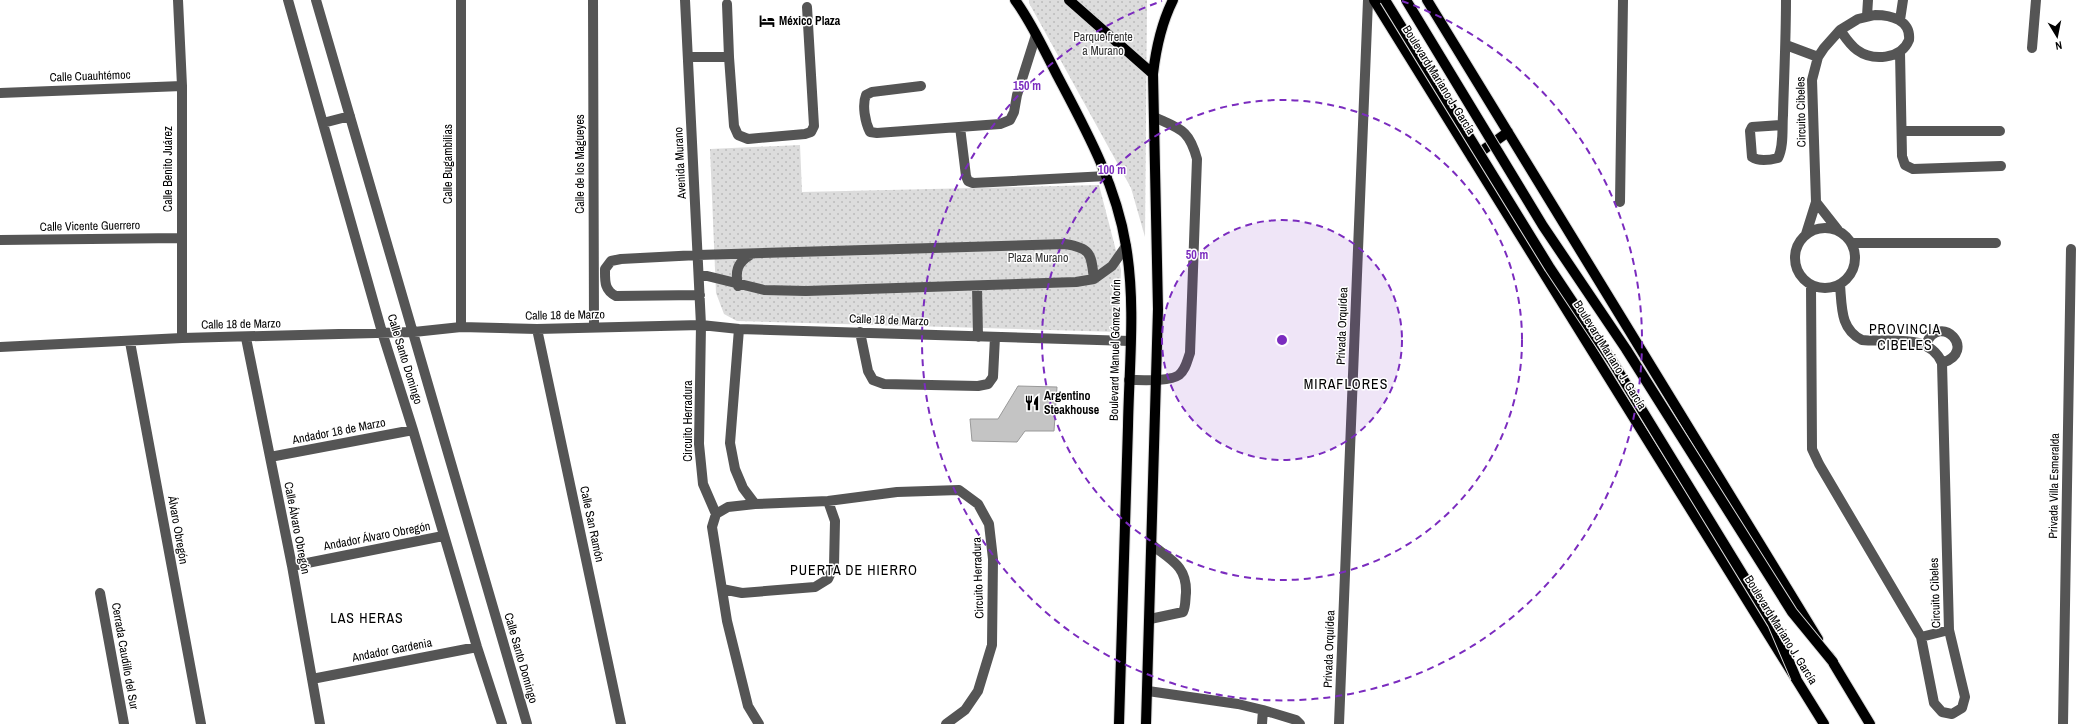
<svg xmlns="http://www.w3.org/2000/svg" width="2093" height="724" font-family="'Archivo Narrow',sans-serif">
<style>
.park{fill:url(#park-dots)}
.building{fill:#c4c4c4;stroke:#999}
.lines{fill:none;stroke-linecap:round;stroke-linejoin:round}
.major-casing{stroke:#dbdbdb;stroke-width:12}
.minor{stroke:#555;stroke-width:10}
.major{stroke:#000;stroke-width:10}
.major-bridge-casing{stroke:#dbdbdb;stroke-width:12;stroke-linecap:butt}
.major-bridge{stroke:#000;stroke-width:10}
.ring{fill:none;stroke:#7b2cbf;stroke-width:2;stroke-dasharray:7 5}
.labels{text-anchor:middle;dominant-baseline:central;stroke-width:3;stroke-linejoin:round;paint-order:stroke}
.poi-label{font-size:12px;font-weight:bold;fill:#000;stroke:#fff;text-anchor:start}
.park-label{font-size:12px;fill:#333;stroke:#fff}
.street-label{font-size:12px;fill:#000;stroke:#fff}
.quarter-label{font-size:14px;letter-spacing:1px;fill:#000;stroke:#fff}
.centre{fill:#7b2cbf;stroke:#fff;stroke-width:2}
.ring-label{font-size:12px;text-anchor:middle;font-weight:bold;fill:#7b2cbf;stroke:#fff;stroke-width:3;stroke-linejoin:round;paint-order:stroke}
</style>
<defs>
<pattern id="park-dots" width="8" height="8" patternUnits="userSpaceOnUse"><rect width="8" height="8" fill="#dcdcdc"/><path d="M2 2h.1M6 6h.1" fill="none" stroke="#bbb" stroke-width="1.8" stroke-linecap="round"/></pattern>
</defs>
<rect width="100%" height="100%" fill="#fff"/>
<path class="park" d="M1029,0h118l-2,237 -14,-49 -102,-185z
M800,145l2,47 297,-7 22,85 -3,62 -381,-11 -13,-7 -8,-21 -6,-144z"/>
<path class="building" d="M1018,386l39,1 -3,44h-29l-8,11 -45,-1 -2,-22h28z"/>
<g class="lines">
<defs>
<path id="major" d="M1015,0c17,23 29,50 42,75 29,55 59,109 69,171 10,59 3,121 2,180 -3,100 -6,199 -9,298
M1069,0l84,74
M1374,0l450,724
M1427,0l391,639
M1472,158l36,-26
M1829,656l41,68
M1146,724l12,-415 -5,-235c3,-26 8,-50 20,-74"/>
</defs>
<use href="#major" class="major-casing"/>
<path class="minor" d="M178,0l4,86v252
M288,0l94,332 31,98 64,217 25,77
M316,0l211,724
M461,0v327
M593,0l1,327
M685,0l16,325 -2,119 4,40 13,30
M727,4l2,53
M1875,15c16,0 36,5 34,25 -8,20 -37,21 -52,10 -7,-5 -12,-13 -17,-20l18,-11z
M1867,16l1,-16
M1900,20l3,-20
M1786,45l32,12
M2032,48l4,-48
M1900,52l2,104 3,9 8,4 88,-3
M688,57h41l5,69 4,9 10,4 57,-5 6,-2 3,-6 -7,-119
M921,86l-49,6 -6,3c-4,10 -1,27 4,37l7,1 123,-9 10,-4 4,-8 3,-17 19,-60
M0,93l182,-7
M323,123l27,-7
M1782,125l-30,2 -2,4 2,26c7,5 18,3 26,1 6,-12 4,-30 5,-43 1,-38 3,-77 3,-115
M960,127l6,49 2,5 5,2 134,-7
M1902,131h98
M1620,202l3,-202
M1816,202l22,28
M1795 258a30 30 0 1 1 60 0a30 30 0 1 1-60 0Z
M1806,234l10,-32 -4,-122 6,-23 6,-9 16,-18
M0,240l181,-2
M1852,243h144
M699,274l65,16 42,1 270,-9 18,-3c-3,-24 -2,-31 -29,-35l-367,11 -77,4 -10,2 -6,8c0,12 -1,21 11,27l84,-1
M1094,279l18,-13 14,-20
M1811,285l1,164 7,15 102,173 13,66 8,9 10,2 10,-6 3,-11 -16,-67 -7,-267c-13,-31 -53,-20 -80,-23 -22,-11 -20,-33 -22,-55
M738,286c-3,-15 -1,-23 12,-31
M977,286l1,51
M537,329l84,395
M739,329l-9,114 5,26 8,19 12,16
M860,332l8,39 5,9 11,4 94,2 10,-2 5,-7 2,-40
M246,338l46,228 28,158
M130,342l71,382
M1926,344c14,-33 53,7 16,19
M0,347l182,-9 232,-6 47,-5 76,2 164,-4 38,4 391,12
M1129,380c12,0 40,2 50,-5 7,-6 8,-14 11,-22l7,-194c-8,-30 -17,-30 -43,-42
M270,457l143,-27
M292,566l151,-30
M722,589l20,4 73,-6 13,-8 6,-13 1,-45 -7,-20
M100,593l24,131
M1150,619l33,-7c3,-6 2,-12 3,-19 1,-27 -15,-33 -34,-48
M1921,637l28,-7
M312,679l165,-32
M1148,691l90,13 25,6 -1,14
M1263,710l33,10 4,4
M759,724l-11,-18 -21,-85 -15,-94 4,-13 12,-7 27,-3 73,-3 69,-9 62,-2 19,14 11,20 4,35 -1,86 -14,46 -13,19 -19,14
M1339,724l29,-724
M2063,724l8,-475"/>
<use href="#major" class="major"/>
<defs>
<path id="major-bridge" d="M1385,0l165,268 62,93 161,263 23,54
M1406,0l137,226 83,123 166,263 41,50"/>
</defs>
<use href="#major-bridge" class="major-bridge-casing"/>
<use href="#major-bridge" class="major-bridge"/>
</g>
<circle cx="1282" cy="340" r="120" fill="#7b2cbf" fill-opacity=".12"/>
<g class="ring">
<circle cx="1282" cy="340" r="120"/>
<circle cx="1282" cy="340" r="240"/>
<path d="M1402 1A360 360 0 1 1 1162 1"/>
</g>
<defs>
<symbol id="hotel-bare" viewBox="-9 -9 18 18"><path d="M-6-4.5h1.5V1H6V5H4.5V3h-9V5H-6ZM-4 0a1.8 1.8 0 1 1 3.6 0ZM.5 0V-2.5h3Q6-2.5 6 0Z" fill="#000" stroke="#fff" stroke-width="2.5" paint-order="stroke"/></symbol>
<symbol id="restaurant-bare" viewBox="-9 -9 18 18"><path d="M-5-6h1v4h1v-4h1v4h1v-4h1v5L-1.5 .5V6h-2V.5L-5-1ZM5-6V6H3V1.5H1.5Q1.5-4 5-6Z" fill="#000" stroke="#fff" stroke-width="2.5" paint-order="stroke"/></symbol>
</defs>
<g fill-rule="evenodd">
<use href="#hotel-bare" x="756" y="10" width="22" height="22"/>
<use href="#restaurant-bare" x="1021" y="392" width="22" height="22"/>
</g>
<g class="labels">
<g class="poi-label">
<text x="779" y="21">México Plaza</text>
<text x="1044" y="396">Argentino<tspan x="1044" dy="14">Steakhouse</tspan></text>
</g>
<g class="park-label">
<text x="1103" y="37">Parque frente<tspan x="1103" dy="14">a Murano</tspan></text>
<text x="1038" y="258">Plaza Murano</text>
</g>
<g class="street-label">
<text transform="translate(90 76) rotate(-2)">Calle Cuauhtémoc</text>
<text transform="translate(1439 80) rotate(58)">Boulevard Mariano J. García</text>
<text transform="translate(1801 112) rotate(-91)">Circuito Cibeles</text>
<text transform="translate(680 163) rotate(-93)">Avenida Murano</text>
<text transform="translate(448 164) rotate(-90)">Calle Bugambilias</text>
<text transform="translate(580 164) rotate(-90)">Calle de los Magueyes</text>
<text transform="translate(168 169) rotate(-90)">Calle Benito Juárez</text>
<text transform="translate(90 226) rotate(-1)">Calle Vicente Guerrero</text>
<text transform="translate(565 315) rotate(-1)">Calle 18 de Marzo</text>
<text transform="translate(889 320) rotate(2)">Calle 18 de Marzo</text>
<text transform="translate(241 324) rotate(-1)">Calle 18 de Marzo</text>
<text transform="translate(1342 326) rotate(-88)">Privada Orquídea</text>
<text transform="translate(1115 350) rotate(-89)">Boulevard Manuel Gómez Morín</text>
<text transform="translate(1610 355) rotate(58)">Boulevard Mariano J. García</text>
<text transform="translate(405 359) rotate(73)">Calle Santo Domingo</text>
<text transform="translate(688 421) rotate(-90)">Circuito Herradura</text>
<text transform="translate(339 431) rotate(-11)">Andador 18 de Marzo</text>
<text transform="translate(2054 486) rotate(-89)">Privada Villa Esmeralda</text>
<text transform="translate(592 524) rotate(78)">Calle San Ramón</text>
<text transform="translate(297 528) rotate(79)">Calle Álvaro Obregón</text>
<text transform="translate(178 530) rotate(80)">Álvaro Obregón</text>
<text transform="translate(377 536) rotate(-11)">Andador Álvaro Obregón</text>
<text transform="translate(978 578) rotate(-92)">Circuito Herradura</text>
<text transform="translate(1935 593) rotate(-92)">Circuito Cibeles</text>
<text transform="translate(1781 630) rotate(58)">Boulevard Mariano J. García</text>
<text transform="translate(1329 649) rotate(-88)">Privada Orquídea</text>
<text transform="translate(392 650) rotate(-11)">Andador Gardenia</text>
<text transform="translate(125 656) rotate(80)">Cerrada Caudillo del Sur</text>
<text transform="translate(521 658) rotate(74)">Calle Santo Domingo</text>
</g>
<g class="quarter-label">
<text x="1905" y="329">PROVINCIA<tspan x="1905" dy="16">CIBELES</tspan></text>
<text x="1346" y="384">MIRAFLORES</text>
<text x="854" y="570">PUERTA DE HIERRO</text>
<text x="367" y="618">LAS HERAS</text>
</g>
</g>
<circle cx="1282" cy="340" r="6" class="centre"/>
<g class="ring-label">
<text x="1027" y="90">150 m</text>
<text x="1112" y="174">100 m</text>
<text x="1197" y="259">50 m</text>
</g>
<g transform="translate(2057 36) rotate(170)" stroke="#ffffff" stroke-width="3" paint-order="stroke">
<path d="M0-3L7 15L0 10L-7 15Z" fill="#000000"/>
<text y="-6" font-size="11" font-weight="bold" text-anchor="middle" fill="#000000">N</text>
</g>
</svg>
